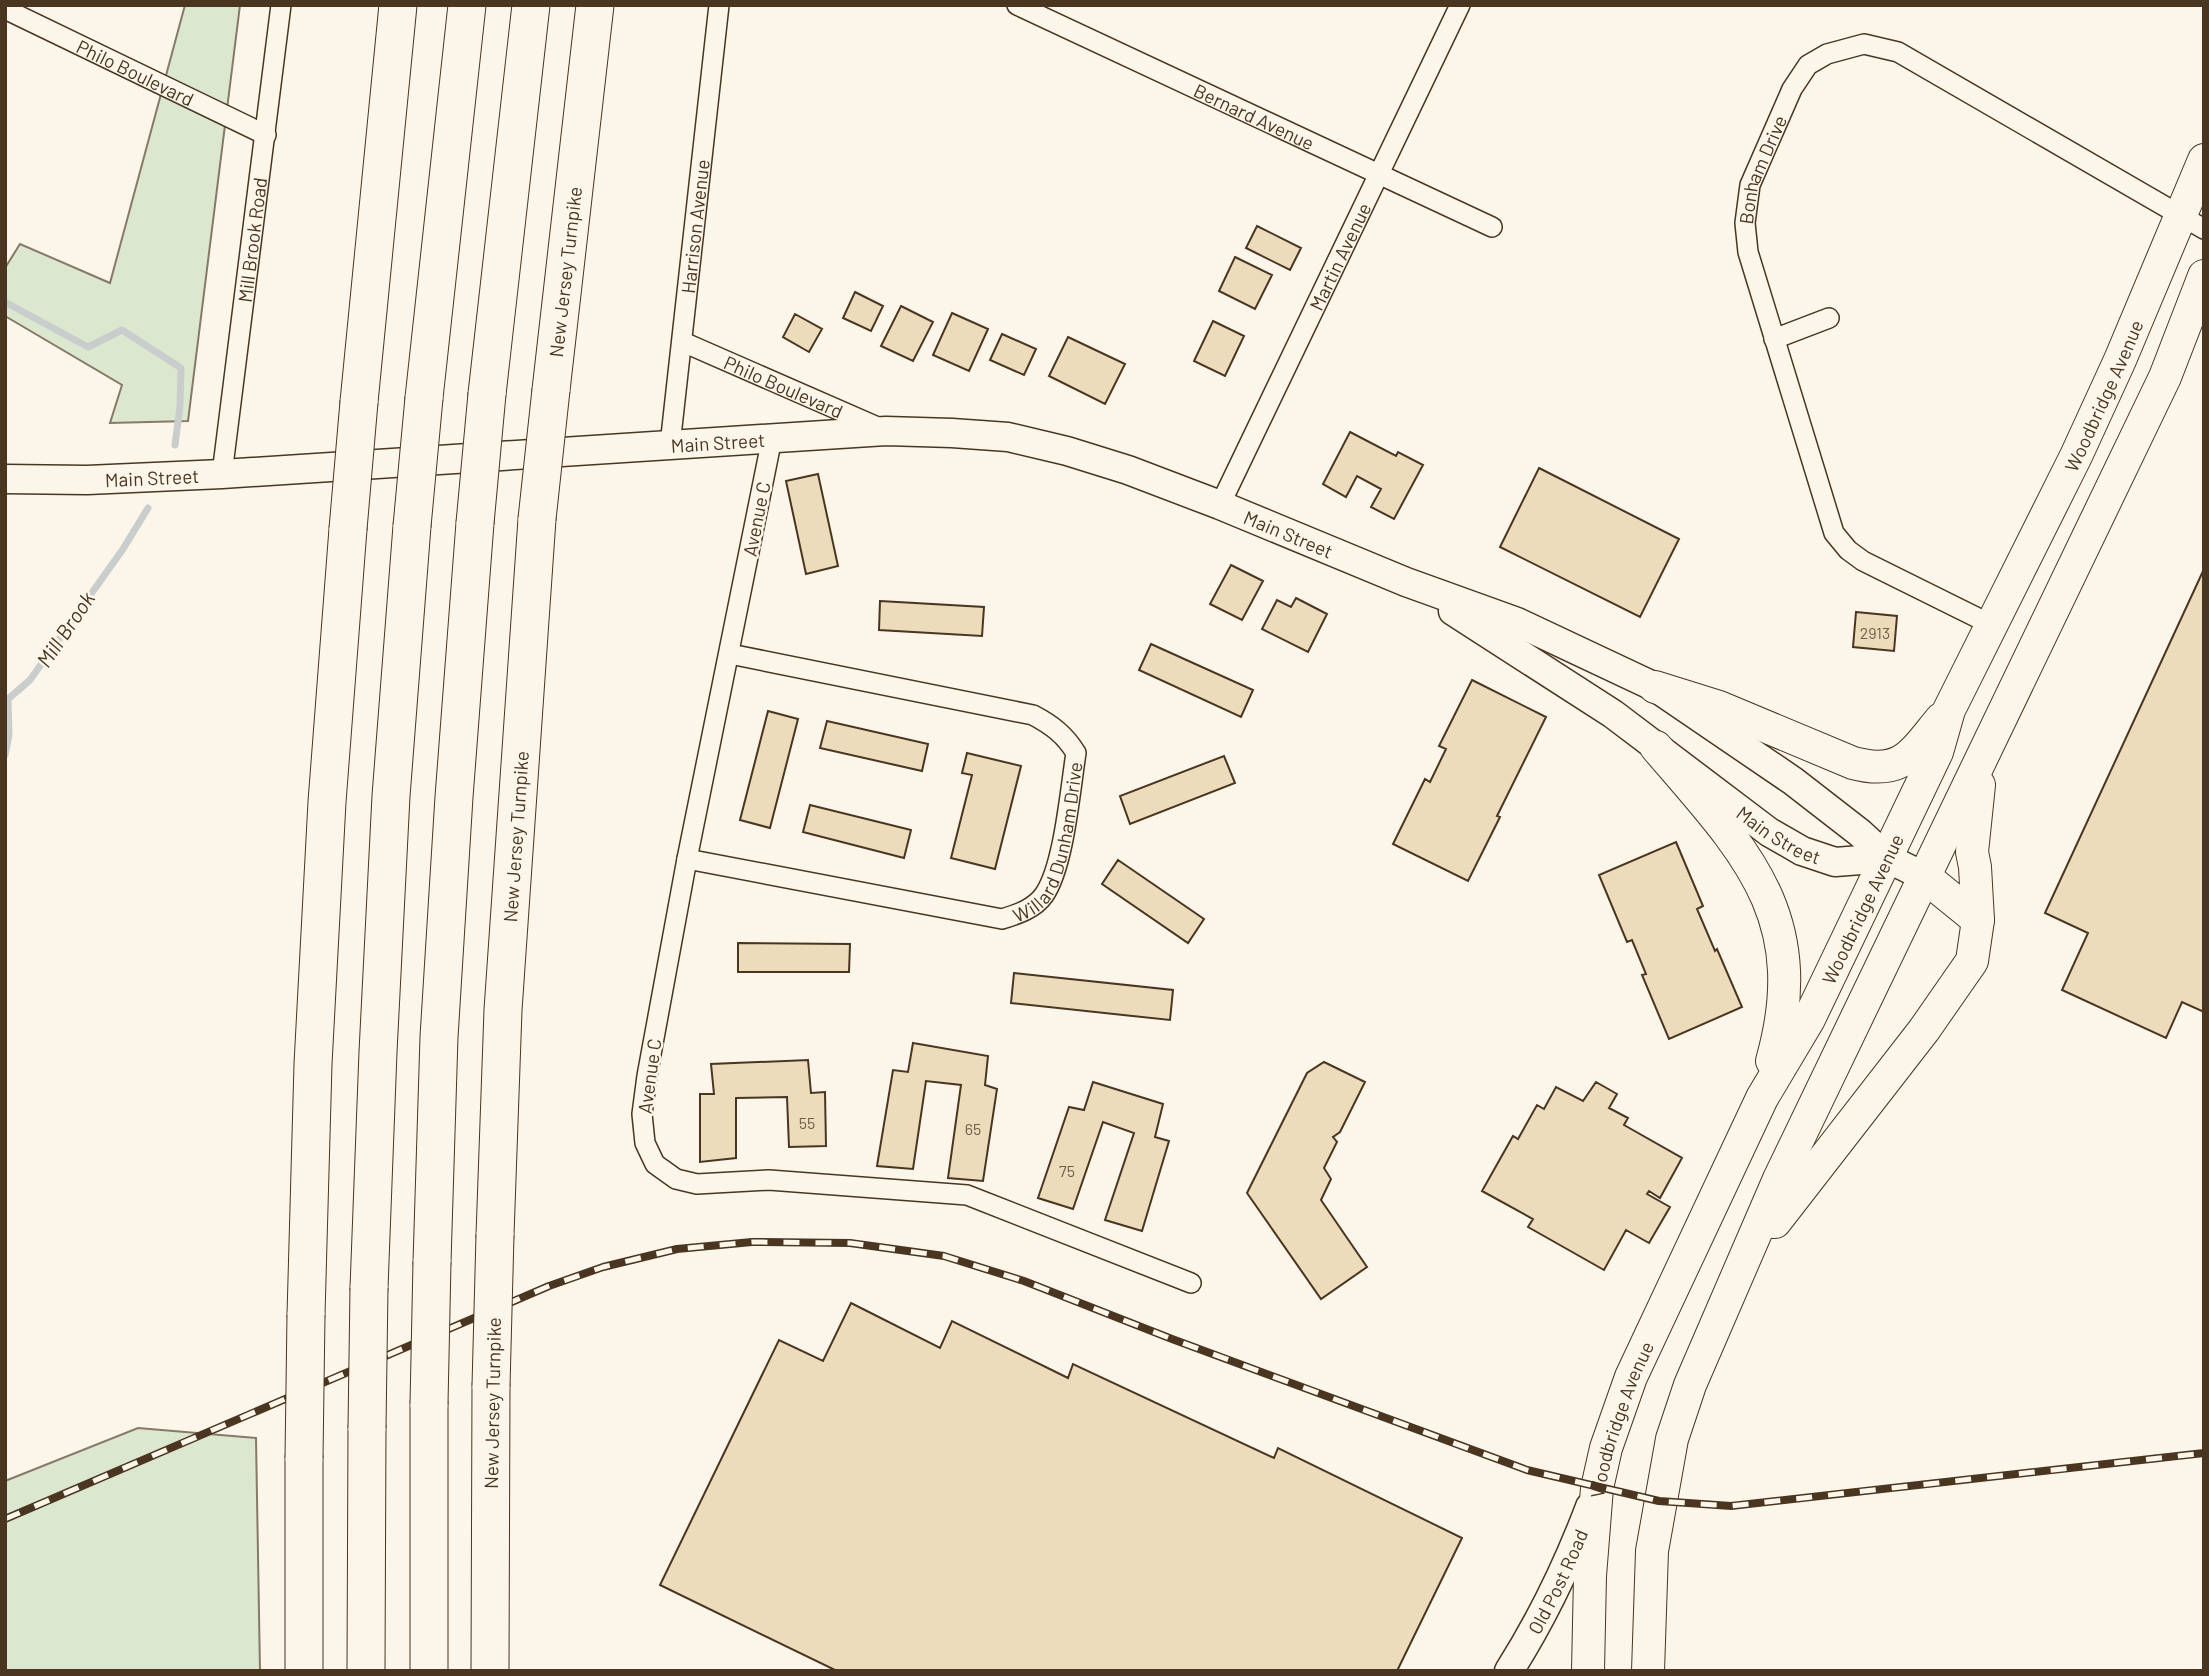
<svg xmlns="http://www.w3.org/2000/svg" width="2209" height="1676" font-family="Barlow,sans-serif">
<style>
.green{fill:#dce7d0;stroke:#887966;stroke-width:2}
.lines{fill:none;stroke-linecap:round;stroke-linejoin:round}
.stream{stroke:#c9cecd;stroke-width:7}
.building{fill:#ecdcbc;stroke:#4a3520;stroke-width:2}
.street-casing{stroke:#4a3520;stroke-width:22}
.secondary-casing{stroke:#4a3520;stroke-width:31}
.primary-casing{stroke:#4a3520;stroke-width:34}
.highway-casing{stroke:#4a3520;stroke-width:39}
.street{stroke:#fbf6e9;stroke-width:19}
.secondary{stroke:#fbf6e9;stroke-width:28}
.primary{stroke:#fbf6e9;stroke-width:32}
.highway{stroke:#fbf6e9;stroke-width:37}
.rail-casing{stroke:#4a3520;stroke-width:8}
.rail{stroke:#fbf6e9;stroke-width:5;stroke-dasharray:16;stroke-linecap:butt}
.highway-bridge-casing{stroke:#4a3520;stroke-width:39;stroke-linecap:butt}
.highway-bridge{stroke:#fbf6e9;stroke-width:37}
.labels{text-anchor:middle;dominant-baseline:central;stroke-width:5;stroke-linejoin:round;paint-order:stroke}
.number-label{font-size:16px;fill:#725f47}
.street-label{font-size:19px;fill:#4a3520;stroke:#fbf6e9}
.water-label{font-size:21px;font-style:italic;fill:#4a3520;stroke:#fbf6e9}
</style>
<rect width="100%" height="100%" fill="#fbf6e9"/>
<path class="green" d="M185,5h55l-52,416 -78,2 12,-38 -117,-69v-48l15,-24 90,39z
M138,1428l118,10 4,233h-255v-190z"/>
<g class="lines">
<path class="stream" d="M5,302l83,45 34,-17 59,38 -1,38 -5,39
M5,755l4,-20 -1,-36 22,-19 93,-131 25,-41"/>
</g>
<path class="building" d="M1257,226l44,22 -11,22 -44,-22z
M1235,257l37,18 -17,34 -36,-18z
M855,292l28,14 -12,25 -28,-13z
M901,306l32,16 -20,39 -32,-15z
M952,313l36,16 -19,42 -36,-16z
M795,314l27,15 -13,23 -26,-15z
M1213,321l31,15 -19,40 -31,-15z
M1002,334l34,15 -12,26 -34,-15z
M1068,337l57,27 -20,40 -56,-28z
M1350,432l46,24 2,-4 25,13 -29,54 -23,-12 10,-18 -24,-13 -11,21 -23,-13z
M1539,468l140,71 -39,78 -140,-70z
M818,474l20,92 -32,8 -20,-93z
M1231,565l32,16 -21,39 -32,-16z
M2204,569v443l-22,-10 -16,36 -104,-48 26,-57 -43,-20z
M1296,598l31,16 -19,38 -46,-23 15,-29 14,7z
M880,601l104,6 -2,29 -103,-6z
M1856,612l41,4 -3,35 -41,-4z
M1151,644l102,46 -12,27 -102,-47z
M1472,680l74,37 -49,99 3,1 -32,64 -75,-37 32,-65 5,3 16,-33 -7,-3z
M768,711l30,8 -28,109 -30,-8z
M827,721l101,23 -6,27 -102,-23z
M967,753l54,13 -26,103 -44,-11 21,-83 -10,-2z
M1224,756l11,27 -105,41 -10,-28z
M810,805l101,25 -7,28 -101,-26z
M1676,842l27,64 -6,3 18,42 2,-2 25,58 -73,32 -27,-64 4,-1 -14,-34 -5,2 -28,-67z
M1118,860l86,59 -16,24 -86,-59z
M738,943l112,1 -1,28h-111z
M1014,973l159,17 -3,30 -159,-17z
M913,1043l75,13 -3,29 12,4 -14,92 -35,-3 13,-93 -35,-4 -13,88 -36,-3 16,-96 15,2z
M808,1060l3,33 14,-1 1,54 -37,1 -2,-50 -51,1v60l-36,4v-68h14l-3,-30z
M1324,1062l41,20 -25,50 -7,5 4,5 -13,26 7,11 -10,21 46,67 -46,32 -74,-106 60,-120z
M1093,1082l70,22 -8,33 14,4 -27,90 -37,-11 29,-87 -31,-11 -30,87 -35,-11 31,-91 15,3z
M1596,1082l21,12 -8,14 19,10 -4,7 58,33 -22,40 -11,-7 -2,3 23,13 -21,36 -23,-13 -22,40 -76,-43 5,-8 -51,-28 31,-55 5,3 19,-34 7,4 12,-22 27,14z
M851,1303l89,45 12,-27 116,57 5,-14 201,94 4,-10 184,90 -65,133h-560l-177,-86 119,-245 44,21z"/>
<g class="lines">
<defs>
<g id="street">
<path id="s1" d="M1017,5l475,222"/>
<path id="s2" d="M5,9l261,126"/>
<path d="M1774,339l55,-21"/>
<path id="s3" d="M683,342l199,87"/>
<path d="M772,438l-85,421 -40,217 -5,38 3,29 10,21 21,15 21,5 72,-4 198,15 224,88"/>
<path id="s4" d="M670,445l49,-440"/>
<path id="s5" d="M222,474l59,-469"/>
<path id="s6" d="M1220,505l240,-500"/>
<path id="s7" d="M1992,625l-129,-64 -15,-11 -14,-17 -86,-281 -3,-29 5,-38 42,-96 16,-24 19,-11 37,-10 34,8 306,177"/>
<path id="s8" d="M687,859l315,60c16,-5 32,-10 42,-24 20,-29 26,-104 32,-142 -11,-18 -24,-28 -43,-38l-303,-61"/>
</g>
<g id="secondary">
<path id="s9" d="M5,479l82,1 135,-6 664,-43 66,2 56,4 59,14 61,19 92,35 186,77 111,40 138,65 138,94 67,52 27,25 38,19"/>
<path id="s10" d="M1453,611l160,103 156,118 33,19 33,11 52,-4"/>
<path id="s11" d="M1509,1671c33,-52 59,-106 81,-164"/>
</g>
<g id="primary">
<path d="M1655,687l64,20 134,56c49,13 59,-9 88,-44"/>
<path d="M1656,747c89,104 157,168 116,314"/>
<path d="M1925,877l53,43"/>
<path d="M1775,1222l149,-192 48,-69 6,-41 -3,-53 -3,-15 7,-67"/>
<path id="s12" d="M1588,1671l2,-95 7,-88 9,-40 25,-71 131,-279 47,-79 128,-267 12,-42 127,-254 44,-96 84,-200"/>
<path d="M1648,1671l4,-120 20,-112 18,-54 89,-206 386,-802 39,-101"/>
</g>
<g id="highway">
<path id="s13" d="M551,390l44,-385"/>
<path d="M487,394l44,-389"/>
<path d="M424,398l43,-393"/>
<path d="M359,402l39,-397"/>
<path id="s14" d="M495,1235l8,-225 34,-491"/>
<path d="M432,1262l7,-225 15,-240 21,-274"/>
<path d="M369,1288l9,-236 13,-256 21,-270"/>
<path d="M306,1315l7,-251 14,-262 21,-273"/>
<path d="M304,1458v213"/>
<path d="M366,1671l1,-243"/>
<path d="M429,1671v-267"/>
<path d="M490,1671l1,-285"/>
</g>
</defs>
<use href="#street" class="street-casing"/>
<use href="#secondary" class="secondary-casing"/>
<use href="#primary" class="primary-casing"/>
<use href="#highway" class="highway-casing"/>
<use href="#street" class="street"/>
<use href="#secondary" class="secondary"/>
<use href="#primary" class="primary"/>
<use href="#highway" class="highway"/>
<defs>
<path id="rail" d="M5,1519l544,-233 54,-19 74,-18 75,-7 98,1 94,13 80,25 148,58 355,131 132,31 72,5 473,-53"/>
</defs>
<use href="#rail" class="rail-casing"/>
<use href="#rail" class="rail"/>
<defs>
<path id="highway-bridge" d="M537,519l14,-129
M475,523l12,-129
M412,526l12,-128
M348,529l11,-127
M491,1386l4,-151
M429,1404l3,-142
M367,1428l2,-140
M304,1458l2,-143"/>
</defs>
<use href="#highway-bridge" class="highway-bridge-casing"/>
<use href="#highway-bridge" class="highway-bridge"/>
</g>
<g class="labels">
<g class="number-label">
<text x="1875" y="632">2913</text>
<text x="807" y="1122">55</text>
<text x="973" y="1128">65</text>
<text x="1067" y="1170">75</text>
</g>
<g class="street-label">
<text stroke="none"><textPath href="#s2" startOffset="145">Philo Boulevard</textPath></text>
<text stroke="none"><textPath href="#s1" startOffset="262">Bernard Avenue</textPath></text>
<text stroke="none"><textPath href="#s7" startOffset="564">Bonham Drive</textPath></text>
<text stroke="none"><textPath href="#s4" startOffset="220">Harrison Avenue</textPath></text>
<text stroke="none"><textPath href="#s5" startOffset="236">Mill Brook Road</textPath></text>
<text stroke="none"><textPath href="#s6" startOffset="276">Martin Avenue</textPath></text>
<text stroke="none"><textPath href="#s13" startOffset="119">New Jersey Turnpike</textPath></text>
<text stroke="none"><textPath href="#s3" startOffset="110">Philo Boulevard</textPath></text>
<text stroke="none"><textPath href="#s12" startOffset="1390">Woodbridge Avenue</textPath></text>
<text stroke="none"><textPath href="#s9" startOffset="714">Main Street</textPath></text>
<text stroke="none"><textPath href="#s9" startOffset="147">Main Street</textPath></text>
<text transform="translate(756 519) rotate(-79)">Avenue C</text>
<text stroke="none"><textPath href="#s9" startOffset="1302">Main Street</textPath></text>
<text stroke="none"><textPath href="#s10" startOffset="396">Main Street</textPath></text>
<text stroke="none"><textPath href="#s8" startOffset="420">Willard Dunham Drive</textPath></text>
<text stroke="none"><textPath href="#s14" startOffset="399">New Jersey Turnpike</textPath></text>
<text stroke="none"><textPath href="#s12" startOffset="822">Woodbridge Avenue</textPath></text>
<text transform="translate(649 1076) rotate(-82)">Avenue C</text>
<text transform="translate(492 1403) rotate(-89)">New Jersey Turnpike</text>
<text stroke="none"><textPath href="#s12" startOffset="256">Woodbridge Avenue</textPath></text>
<text stroke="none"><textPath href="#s11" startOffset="102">Old Post Road</textPath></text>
</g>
<g class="water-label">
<text transform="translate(65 629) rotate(-56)">Mill Brook</text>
</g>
</g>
<rect width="2209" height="1676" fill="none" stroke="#4a3520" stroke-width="14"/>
</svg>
